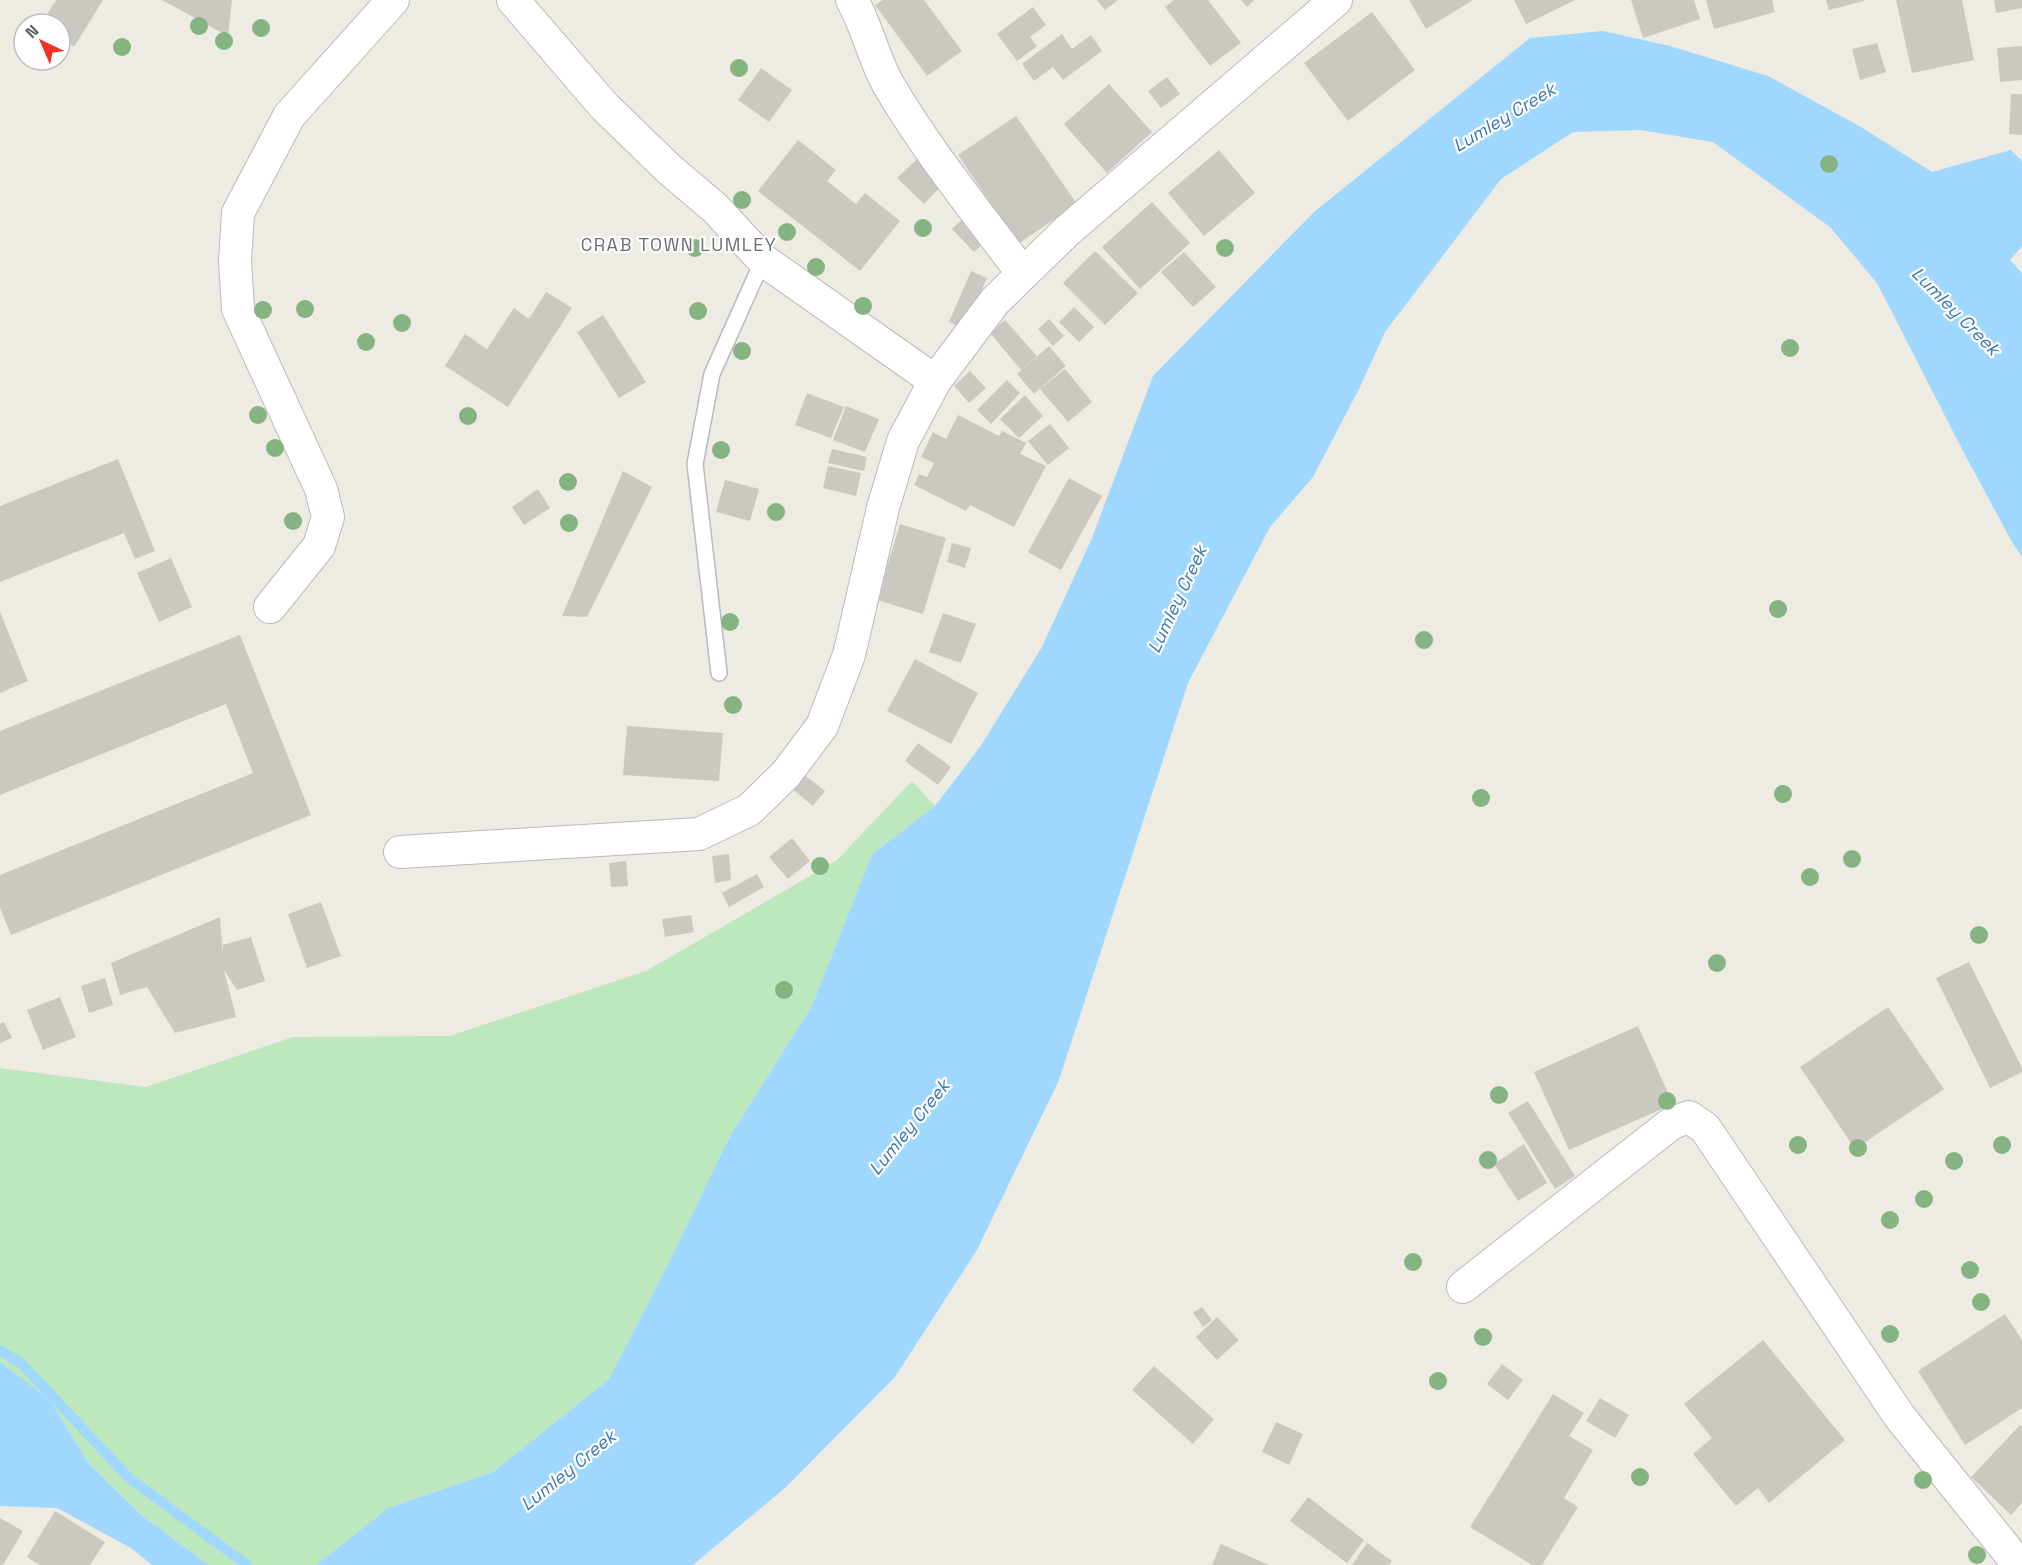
<svg xmlns="http://www.w3.org/2000/svg" width="2022" height="1565" font-family="'Space Grotesk',sans-serif">
<style>
.green{fill:#bde7bc}
.water{fill:#a0d7ff}
.lines{fill:none;stroke-linecap:round;stroke-linejoin:round}
.stream{stroke:#a0d7ff;stroke-width:10}
.building{fill:#cbc8c1}
.service-casing{stroke:#b7babf;stroke-width:18}
.minor-casing{stroke:#b7babf;stroke-width:34}
.service{stroke:#fff;stroke-width:15}
.minor{stroke:#fff;stroke-width:32}
.tree{fill:#85b382}
.labels{text-anchor:middle;dominant-baseline:central;stroke-width:4.5;stroke-linejoin:round;paint-order:stroke}
.water-label{font-size:18px;font-style:italic;fill:#3977b7;stroke:#fff}
.neighbourhood-label{font-size:18px;letter-spacing:1.5px;fill:#6b7075;stroke:#fff}
</style>
<rect width="100%" height="100%" fill="#eeebe2"/>
<path class="green" d="M912,781l23,25 -63,48 -60,152 -82,130 -62,128 -59,115 -116,93 -105,36 -72,57h-107l-68,-50 -52,-51 -40,-65 -49,-37v-294l146,19 147,-50 157,-1 196,-65 190,-110z"/>
<path class="water" d="M1603,31l67,15 98,30 93,51 71,45 79,-22 11,11v85l-12,14 12,13v284l-10,-15 -48,-89 -87,-170 -47,-56 -117,-85 -72,-12 -68,2 -72,47 -116,153 -25,55 -47,90 -43,50 -82,156 -129,397 -82,170 -82,127 -109,110 -93,78h-377l72,-57 105,-36 116,-93 59,-115 62,-128 82,-130 60,-152 63,-48 45,-59 62,-100 50,-109 61,-162 161,-164 216,-174z
M0,1362l49,37 40,65 52,51 68,50h-57l-21,-17 -74,-40 -57,-2z"/>
<g class="lines">
<path class="stream" d="M0,1350l22,14 107,114 118,87"/>
</g>
<path class="building" d="M56,0h47l-29,47 -14,-9v-14h-19z
M162,0h70l-4,36z
M883,0h41l38,51 -35,25 -52,-71z
M1097,0h21l-13,10z
M1174,0h34l33,43 -31,23 -45,-59z
M1241,0h13l-7,7z
M1409,0h64l-47,29z
M1514,0h61l-49,24z
M1631,0h63l6,19 -57,19z
M1706,0h66l3,12 -61,17z
M1826,0h38v1l-35,9z
M1896,0h66l12,60 -62,13z
M1994,0h28v8l-26,5z
M1033,7l13,18 -16,12 7,9 -20,15 -20,-27z
M1372,12l43,58 -67,51 -44,-58z
M1062,34l10,15 19,-14 11,16 -39,29 -10,-13 -19,14 -12,-17z
M1877,43l9,29 -26,8 -8,-31z
M2022,46v34l-22,2 -3,-34z
M761,68l31,22 -23,32 -31,-22z
M1167,77l13,17 -19,14 -13,-17z
M1109,84l43,48 -45,41 -43,-49z
M2011,94h11v41l-13,-1z
M1016,116l61,88 -59,40 -60,-89z
M798,140l38,30 -9,11 29,23 9,-11 35,28 -40,50 -102,-80z
M1219,150l36,43 -51,43 -36,-43z
M917,159l26,25 -19,20 -27,-26z
M1152,202l38,41 -50,46 -38,-42z
M965,217l22,23 -13,12 -22,-23z
M1095,251l43,42 -33,32 -42,-42z
M1184,252l32,35 -23,20 -32,-35z
M971,271l16,7 -22,51 -16,-7z
M546,292l26,16 -64,99 -63,-41 20,-32 22,15 27,-41 15,11z
M1074,307l20,20 -15,15 -20,-20z
M603,315l43,67 -27,16 -42,-66z
M1049,319l15,17 -11,10 -15,-17z
M1005,320l32,36 -16,14 -31,-37z
M1049,346l17,20 -32,28 -17,-20z
M1065,369l27,33 -24,20 -28,-33z
M970,371l16,17 -17,15 -15,-17z
M1007,380l13,13 -29,31 -14,-14z
M807,393l37,14 -13,31 -36,-13z
M1025,395l18,21 -24,22 -19,-19z
M846,406l33,13 -14,33 -32,-12z
M958,415l41,21 3,-5 24,12 -6,11 26,12 -32,61 -44,-22 -4,6 -52,-26 5,-11 8,3 7,-14 -13,-6 12,-25 13,7z
M1050,424l19,24 -21,17 -20,-24z
M832,449l35,8 -3,14 -36,-8z
M118,459l37,92 -20,8 -11,-26 -124,49v-76z
M828,466l33,7 -5,23 -33,-8z
M623,471l29,16 -65,130 -25,-1z
M1069,478l33,18 -41,74 -33,-18z
M725,480l34,9 -9,32 -34,-9z
M538,489l12,19 -26,17 -12,-18z
M900,524l46,14 -23,76 -46,-14z
M952,543l19,5 -6,20 -18,-6z
M171,558l21,49 -33,15 -22,-49z
M0,612l28,69 -28,12z
M943,613l33,11 -15,39 -32,-11z
M240,635l71,180 -300,120 -11,-27v-33l253,-102 -27,-69 -226,91v-64z
M915,659l63,34 -27,51 -64,-33z
M627,726l96,7 -4,48 -96,-6z
M918,743l33,24 -13,18 -33,-24z
M802,773l23,18 -12,15 -23,-19z
M792,838l18,23 -22,18 -19,-22z
M729,854l2,26 -16,3 -3,-27z
M626,861l2,25 -17,1 -2,-24z
M757,874l7,13 -35,20 -7,-14z
M321,902l20,54 -34,12 -19,-54z
M691,915l3,17 -29,5 -3,-18z
M220,917l3,39v-11l28,-8 14,44 -28,9 -13,-20 12,47 -61,16 -28,-46 -27,8 -9,-32z
M1969,962l53,106v4l-32,16 -54,-110z
M105,978l8,27 -24,8 -8,-27z
M60,997l16,40 -33,13 -16,-40z
M1888,1007l56,82 -89,60 -55,-82z
M4,1022l8,16 -12,5v-19z
M1638,1026l35,78 -104,46 -35,-78z
M1528,1101l47,75 -20,13 -47,-76z
M1524,1144l23,39 -29,18 -24,-37z
M1202,1307l10,13 -9,7 -10,-14z
M2005,1314l17,26v68l-57,37 -47,-74z
M1217,1317l22,23 -22,20 -21,-23z
M1763,1340l82,100 -76,63 -11,-15 -22,18 -43,-52 19,-16 -28,-34z
M1502,1364l21,16 -15,20 -21,-16z
M1154,1366l60,53 -21,25 -61,-54z
M1553,1394l31,19 -15,23 24,14 -29,48 14,9 -36,58h-10l-62,-38z
M1600,1398l29,17 -14,23 -29,-17z
M1276,1422l27,12 -14,31 -27,-13z
M2020,1425l2,2v76l-11,12 -40,-38z
M1308,1497l56,43 -17,23 -57,-42z
M55,1511l50,31 -15,23h-50l-13,-8z
M0,1518l23,13 -20,34h-3z
M1367,1543l25,18 -3,4h-37z
M1221,1544l48,21h-57z"/>
<g class="lines">
<defs>
<path id="service" d="M719,673l-24,-209 17,-90 51,-114"/>
<path id="minor" d="M513,0l91,106 65,63 47,40 47,51 172,121
M852,0c15,26 21,57 36,84 39,67 89,128 135,190
M270,607l49,-61 9,-29 -7,-28 -83,-180 -3,-48 3,-48 51,-97 104,-116
M400,852l299,-18 50,-24 37,-36 36,-48 27,-71 34,-147 20,-67 32,-60 60,-80 72,-70 269,-231
M1463,1287l209,-164 17,-6 16,11 195,289 119,148"/>
</defs>
<use href="#service" class="service-casing"/>
<use href="#minor" class="minor-casing"/>
<use href="#service" class="service"/>
<use href="#minor" class="minor"/>
</g>
<g class="tree">
<circle cx="199" cy="26" r="9"/>
<circle cx="261" cy="28" r="9"/>
<circle cx="224" cy="41" r="9"/>
<circle cx="122" cy="47" r="9"/>
<circle cx="739" cy="68" r="9"/>
<circle cx="1829" cy="164" r="9"/>
<circle cx="742" cy="200" r="9"/>
<circle cx="923" cy="228" r="9"/>
<circle cx="787" cy="232" r="9"/>
<circle cx="695" cy="248" r="9"/>
<circle cx="1225" cy="248" r="9"/>
<circle cx="816" cy="267" r="9"/>
<circle cx="863" cy="306" r="9"/>
<circle cx="305" cy="309" r="9"/>
<circle cx="263" cy="310" r="9"/>
<circle cx="698" cy="311" r="9"/>
<circle cx="402" cy="323" r="9"/>
<circle cx="366" cy="342" r="9"/>
<circle cx="1790" cy="348" r="9"/>
<circle cx="742" cy="351" r="9"/>
<circle cx="258" cy="415" r="9"/>
<circle cx="468" cy="416" r="9"/>
<circle cx="275" cy="448" r="9"/>
<circle cx="721" cy="450" r="9"/>
<circle cx="568" cy="482" r="9"/>
<circle cx="776" cy="512" r="9"/>
<circle cx="293" cy="521" r="9"/>
<circle cx="569" cy="523" r="9"/>
<circle cx="1778" cy="609" r="9"/>
<circle cx="730" cy="622" r="9"/>
<circle cx="1424" cy="640" r="9"/>
<circle cx="733" cy="705" r="9"/>
<circle cx="1783" cy="794" r="9"/>
<circle cx="1481" cy="798" r="9"/>
<circle cx="1852" cy="859" r="9"/>
<circle cx="820" cy="866" r="9"/>
<circle cx="1810" cy="877" r="9"/>
<circle cx="1979" cy="935" r="9"/>
<circle cx="1717" cy="963" r="9"/>
<circle cx="784" cy="990" r="9"/>
<circle cx="1499" cy="1095" r="9"/>
<circle cx="1667" cy="1101" r="9"/>
<circle cx="1798" cy="1145" r="9"/>
<circle cx="2002" cy="1145" r="9"/>
<circle cx="1858" cy="1148" r="9"/>
<circle cx="1488" cy="1160" r="9"/>
<circle cx="1954" cy="1161" r="9"/>
<circle cx="1924" cy="1199" r="9"/>
<circle cx="1890" cy="1220" r="9"/>
<circle cx="1413" cy="1262" r="9"/>
<circle cx="1970" cy="1270" r="9"/>
<circle cx="1981" cy="1302" r="9"/>
<circle cx="1890" cy="1334" r="9"/>
<circle cx="1483" cy="1337" r="9"/>
<circle cx="1438" cy="1381" r="9"/>
<circle cx="1640" cy="1477" r="9"/>
<circle cx="1923" cy="1480" r="9"/>
<circle cx="1977" cy="1555" r="9"/>
</g>
<g class="labels">
<g class="water-label">
<text transform="translate(1504 117) rotate(-31)">Lumley Creek</text>
<text transform="translate(1956 311) rotate(45)">Lumley Creek</text>
<text transform="translate(1177 599) rotate(-65)">Lumley Creek</text>
<text transform="translate(909 1127) rotate(-51)">Lumley Creek</text>
<text transform="translate(568 1470) rotate(-39)">Lumley Creek</text>
</g>
<g class="neighbourhood-label">
<text x="679" y="244">CRAB TOWN LUMLEY</text>
</g>
</g>
<g transform="translate(42 42) rotate(316)"><circle r="28" fill="#ffffff" stroke="#bdbfc1" stroke-width="1.5"/>
<path d="M0-4.5L10 22L0 15L-10 22Z" fill="#f23224"/>
<text y="-9" font-size="16" font-weight="bold" text-anchor="middle" fill="#5a5e63">N</text>
</g>
</svg>
